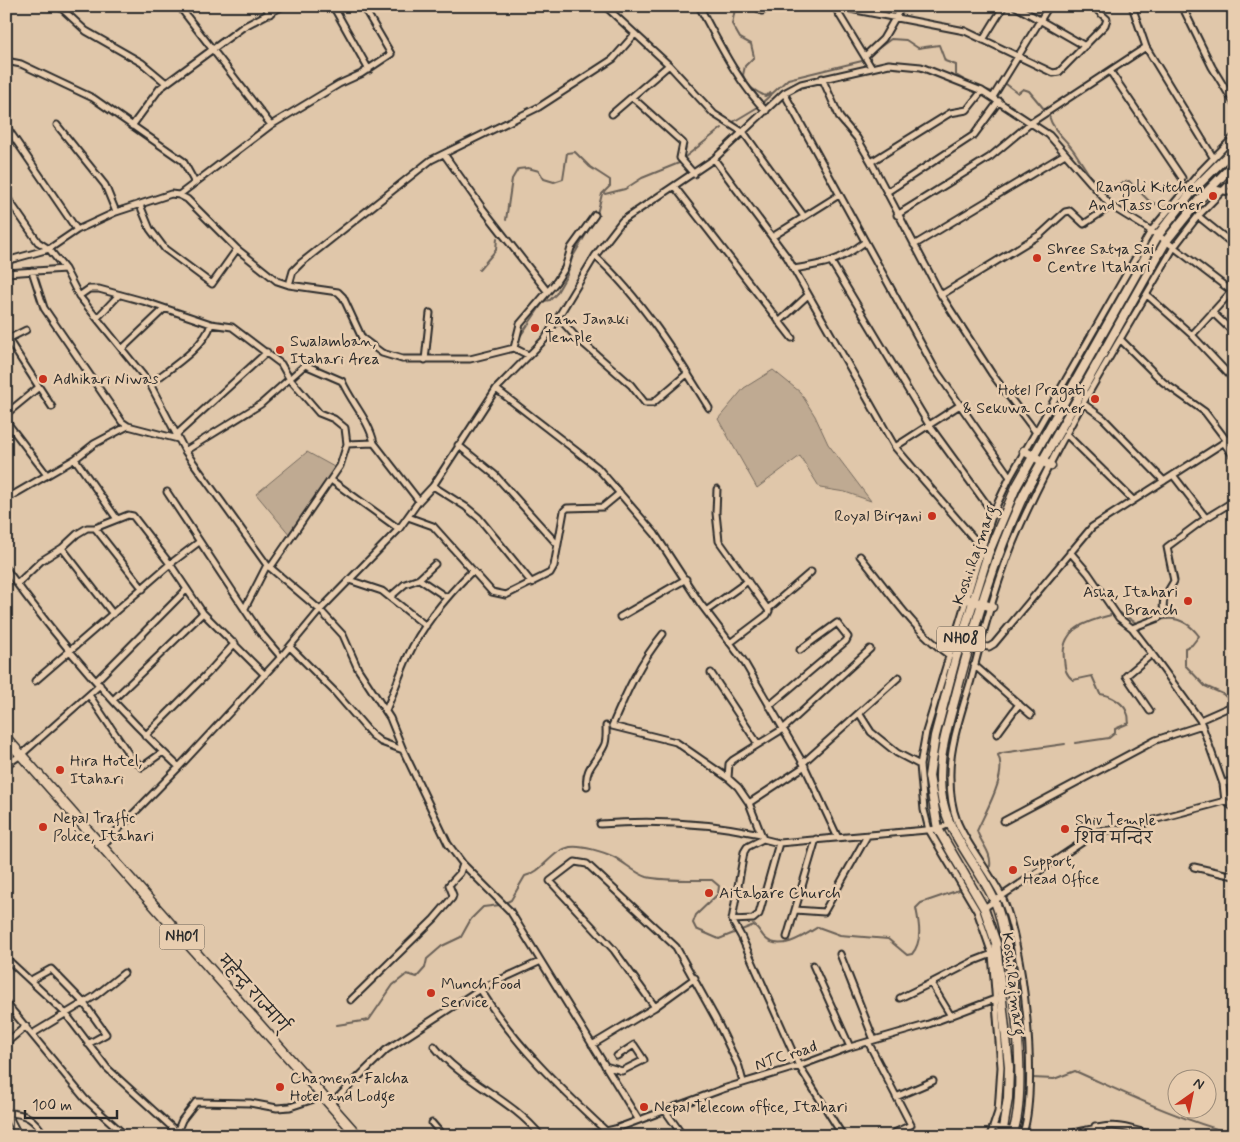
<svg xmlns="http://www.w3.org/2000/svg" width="1240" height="1142" font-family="Mynerve,'Playpen Sans Deva',sans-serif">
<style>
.green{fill:#bfaa92;stroke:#756a5e}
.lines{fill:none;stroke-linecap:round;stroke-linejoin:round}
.stream{stroke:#696057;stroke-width:2}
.minor-casing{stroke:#2b2b2b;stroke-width:9}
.primary-casing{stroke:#2b2b2b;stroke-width:11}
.trunk-casing{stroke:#2b2b2b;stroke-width:12}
.minor{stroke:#e8cdaf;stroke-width:5}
.primary{stroke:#e8cdaf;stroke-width:8}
.trunk{stroke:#e8cdaf;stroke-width:9}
.poi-dot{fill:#c8321e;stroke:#e8cdaf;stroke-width:2}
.labels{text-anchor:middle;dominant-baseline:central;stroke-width:5;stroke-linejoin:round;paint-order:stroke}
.shield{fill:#e8cdaf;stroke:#645c53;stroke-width:1}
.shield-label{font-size:15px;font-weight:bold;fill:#2b2b2b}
.poi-label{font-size:16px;fill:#2b2b2b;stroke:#e8cdaf;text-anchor:start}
.street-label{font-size:16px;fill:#2b2b2b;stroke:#e8cdaf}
</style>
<rect width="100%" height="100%" fill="#e0c7aa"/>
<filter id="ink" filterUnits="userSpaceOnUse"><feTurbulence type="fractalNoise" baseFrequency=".02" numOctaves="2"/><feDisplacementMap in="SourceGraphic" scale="10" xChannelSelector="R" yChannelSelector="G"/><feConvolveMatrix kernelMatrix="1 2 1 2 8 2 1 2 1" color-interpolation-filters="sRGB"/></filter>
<g filter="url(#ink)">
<path class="green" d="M773,370l27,22 15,24 13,28 43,57 -26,-9 -25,-4 -20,-32 -43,32 -39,-69 26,-31z
M307,452l29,16 -46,67 -34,-41z"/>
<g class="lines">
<path class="stream" d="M739,6l-4,3 -3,15 8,14 11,6 3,13 -9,9 -2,9c5,13 11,15 22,21l6,-3
M872,53l19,-14 15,1 12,8 21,-3 6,16 11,4v10l15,9
M1006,84l12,9 5,-4 6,2 15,18
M983,89l10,3
M763,102l25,-23 74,-18
M1049,116c4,15 17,23 25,35 9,13 16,28 28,38l27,-8 20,20 18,8
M733,122l25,-15
M685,157l37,-29
M1219,184l15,5
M605,194l20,-5 17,-11 37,-15
M506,220l6,-41 6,-10 10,-1 11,3 5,8 10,3 9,-3 4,-26 8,-1 15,15 20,13v6l-8,8 -5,20
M479,270l17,-20 1,-12
M519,338l25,-37 6,-1 6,-6 11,-19 5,-17 23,-39
M1119,612l19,12
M1157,621c17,-6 31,0 42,15l-7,9 -7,3v17l20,21 18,8 6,6
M1234,721l-4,11 4,8
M1075,743l34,-5 6,-5v-4l14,-6c-1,-3 0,-6 -1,-8 -3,-12 -18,-20 -28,-21l-8,-18 -19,4c-8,-6 -8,-12 -9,-21 -4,-30 23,-38 47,-44
M990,866c2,-13 -9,-23 -13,-35 8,-19 31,-56 21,-76l4,-2 63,-9
M505,903l6,-3 14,-24c18,-4 26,-25 45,-29 11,-2 34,5 44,10 11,6 21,16 33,20 15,4 48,3 65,3l7,6 -1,8 -22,21 -3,8 3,6 23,10 35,-14c5,4 6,7 10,12 15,16 40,-1 54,-10l22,8 48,4 19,16 5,-1c11,-13 7,-31 4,-46l5,-5 38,-13
M337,1025l32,-5 24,-35 14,-11 10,3 8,-9 2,-9 15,-13 19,-9 10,-18 12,-12 17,-2
M1032,1078l22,1 21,-8c52,23 103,48 159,63"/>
<defs>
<path id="minor" d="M59,6l27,25 56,32 24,20
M179,6l92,119
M265,6l5,8
M333,6l36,64
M605,6l64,59 45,49 30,19 59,82
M699,6c20,37 38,75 67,105
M755,6l7,5 10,-5
M834,6l37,61
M835,6l130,25 88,42 6,-1 46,-47 2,-6 -9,-8v-5
M1015,6l70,40
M1132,6l14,41 67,110
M1182,6l30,61 22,36
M983,40l21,-34
M865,56l18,-17 19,-33
M6,61l15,3 72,34 90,63 11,20 -1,3
M1110,71l72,107
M822,78l18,40 17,20 14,24 70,133 51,79 43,57
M784,93l151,276 75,108
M632,97l51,46 -3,15 14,16
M993,97l56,-91
M612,114l57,-49
M57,125l48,60 11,27
M6,126l71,104
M132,126l28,-38 83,-61 40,-21
M444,154l39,55 64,82
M714,159l73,98 108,190 87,101
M871,162l79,-49 17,-3 15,-19
M674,186l118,152
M1210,188l24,5
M887,192l87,-57 25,-34
M179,195l92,-70 68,-41 22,-10 30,-20 -28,-48
M6,196l32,46 11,7 16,20 14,27 71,88 35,67 82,114 53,45 23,25 15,34 32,49 13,32 45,94 15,20 47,47 128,208
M140,205l10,24 15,20 47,35 25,-35
M897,215l93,-58 42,-35 114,-75
M1198,216l36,29
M772,237l67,-42
M914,245l151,-91
M596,257c43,38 83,102 113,151
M6,261l43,-12 28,-19 39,-18 55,-18 8,1 8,4 50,50 40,32 12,4 49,7 5,5 19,41 20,15 20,6h68l44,-11 14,7
M832,263l97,162 64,88
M793,269c32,-5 45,-7 72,-27
M32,271l12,37 78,114 6,4 50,13
M6,273l59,-4
M289,285l4,-14 8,-8 130,-103 108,-53 74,-48 22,-25
M941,295l100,-61 24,-22 5,-1 14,13 27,-18
M1147,295l45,40 42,45
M79,296l10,-7h10l44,12 68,23 21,3 49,37 8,14 30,35 15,6 11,9 2,16 -7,22 -70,102
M1212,312l22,21
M97,318l21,-22
M559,318l16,18 56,49 14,18h8l35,-30
M779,322l28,-26
M1192,335l40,-44
M6,336l46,71
M8,339l18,-9
M1121,340l42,42 42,30 22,29
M514,348l6,-24 36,-42 9,-14 6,-20 24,-33
M122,349l42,-40
M425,360l5,-47
M150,384c19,-15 55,-37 61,-60
M496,389l101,78 58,67 45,69 43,57 60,103 35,75
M1084,404l19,14 61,63
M6,414l33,-27
M6,421l41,54
M176,435l91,-83
M1067,435l66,65
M1224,443l10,14
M347,444l27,-1 45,58
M458,445l37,30 62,69
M895,447l65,-42
M185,451l76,-47 44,-39 37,16c9,21 27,39 32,62
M75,459l42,60
M331,480l68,49
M433,486l33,21 13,11 53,65
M717,489l-1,24 3,28 50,70 -2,4 -37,28
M167,492l92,139 22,26
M6,499l69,-40 19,-15 34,-18
M408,517l25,9 59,66 14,3 44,-22 4,-7 10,-55 3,-3 36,-1 17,-14
M1206,518l28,-17
M95,528l48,61
M62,548l51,66
M1070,552l18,21 31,45 13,10 20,26 48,66 23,64 2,17
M860,556c28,34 54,75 90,100
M6,569c52,71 109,139 173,198
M419,579l27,18
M349,580l33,11 44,35
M17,584l24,-23 21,-13 15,-14 10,-6h8l33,-13 5,1 37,48 33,49 62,62
M390,597l15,-13 14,-5 16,-15
M245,608l22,-43
M768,609l43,-37
M706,611l42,-30
M620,617l66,-38
M1132,628l26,-10 6,-5c-3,-16 3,-19 10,-32l-7,-34 39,-29 -33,-43
M663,634c-23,28 -37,59 -51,92l64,16 52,36 10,9 11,16 14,36 16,4 159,-14 14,-6
M980,646l9,1 5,-3 98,-117 142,-91
M290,647l44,44 38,44 9,7 22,8
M974,665l57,50
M711,673l47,71
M35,681l135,-117 29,-22
M96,681l91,-92
M89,695l41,61 12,11 21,-15
M113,700l90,-87
M769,706l77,-65 2,-4 -11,-14 -37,27
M386,710c8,-18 14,-37 22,-54 15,-32 39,-60 64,-85
M1150,711l-24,-35 26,-22
M859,713l12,19 26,21 23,12
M1200,720l34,-15v-14
M997,734l22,-30
M145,736l64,-64 26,-29
M803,763l96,-86
M6,765l15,-10 79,-70
M728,778l1,-14 4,-4 50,-31 87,-80
M1223,784l11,-5
M587,786c-3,-18 10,-25 17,-40 3,-5 2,-14 2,-20
M749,803l56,-37
M1004,821l152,-81 46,-15
M600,824c53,-4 109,-1 161,10
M763,839l-16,8 -3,5 -12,68 9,16 58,130 44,70
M102,846l77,-79 102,-110 39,-47 79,-81 20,-28 14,-15 63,-97 49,-50 50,-83 27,-35 92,-62 70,-66 17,-9 88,-20 32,3 61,24 67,44 62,71 47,29 76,58
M1194,867l40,9
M984,908l115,-77 38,-4 13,-6 75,-20 9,7
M795,910l29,2 43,-76
M732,920l21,-1 6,-5 20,-71
M787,937l29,-98
M840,954l34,86
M6,958l60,56 41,54 70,64 5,-12 14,-18 54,1 27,5 13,-1 33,-11
M813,965l37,82
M31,980l20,-11 32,33 23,32 -18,10
M931,983l43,-22 18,-7
M480,989c34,55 80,99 126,142
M900,998l31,-15 20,33
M351,1000l83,-81 18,-21 1,-3 -4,-10 11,-12 3,-9
M6,1003l79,96 41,37
M655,1007l-41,-57 -64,-69 25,-19 12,2 89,83 40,72 23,48 4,15
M32,1034l63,-38 29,-23
M868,1042l43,83 -17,8v3
M6,1043l20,-17
M592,1045l63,-38 40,-29
M434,1046c29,37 77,52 107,90
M605,1066l17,5 22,-11 -10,-15 -17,11
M896,1097l37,-16
M331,1104l55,-54 94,-61 59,-27
M664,1109l19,27
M6,1113c21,0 28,6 39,23
M7,1113l12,23
M432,1123l11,13
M1095,1126l8,10
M994,1127l47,9
M584,1136l31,-7 108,-40 76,-23 51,-19 76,-22 69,-26
M990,1136l8,-24 3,-45 -9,-113 -15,-43 -48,-81 -5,-20 -4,-45 6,-33 56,-184 11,-35 17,-36 141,-246 49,-59 34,-35
M1022,1136c18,-46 1,-197 -21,-241 -12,-24 -35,-51 -44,-74 -5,-13 -7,-30 -7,-43 -1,-32 12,-67 21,-98 13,-52 28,-107 50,-156 43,-96 101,-186 153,-277l24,-31 36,-37
M1062,1136c43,-10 47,-16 92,0"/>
<path id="primary" d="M1024,451l27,15
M967,599l25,8
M999,1136l4,-7 5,-31 1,-31 -13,-124 -12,-35 -46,-79 -9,-53 6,-40 21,-79 32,-103 28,-67 142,-252 37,-47 39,-39
M1011,1136c20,-35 0,-197 -16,-234 -20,-45 -56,-73 -55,-126 0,-29 10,-57 17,-85 18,-68 38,-136 68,-199l141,-251 33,-41 35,-36"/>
<path id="trunk" d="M6,738l352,398"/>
</defs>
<use href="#minor" class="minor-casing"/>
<use href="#primary" class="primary-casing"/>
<use href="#trunk" class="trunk-casing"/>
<use href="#minor" class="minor"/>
<use href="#primary" class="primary"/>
<use href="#trunk" class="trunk"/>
</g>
</g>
<g class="poi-dot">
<circle cx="1213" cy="196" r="5"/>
<circle cx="1037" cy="258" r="5"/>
<circle cx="535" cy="328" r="5"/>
<circle cx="280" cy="350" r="5"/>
<circle cx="43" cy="379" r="5"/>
<circle cx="1095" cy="399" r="5"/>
<circle cx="932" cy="516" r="5"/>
<circle cx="1188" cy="601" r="5"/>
<circle cx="60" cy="770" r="5"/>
<circle cx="43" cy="827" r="5"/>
<circle cx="1065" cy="829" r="5"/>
<circle cx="1013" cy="870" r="5"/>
<circle cx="709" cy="893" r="5"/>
<circle cx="431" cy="993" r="5"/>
<circle cx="280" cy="1087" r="5"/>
<circle cx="644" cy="1107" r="5"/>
</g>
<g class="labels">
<g class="shield">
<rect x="937" y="626.5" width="48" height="25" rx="4"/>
<rect x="159.5" y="924.5" width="45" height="25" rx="4"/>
</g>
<g class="shield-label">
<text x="961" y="639">NH08</text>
<text x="182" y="937">NH01</text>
</g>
<g class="poi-label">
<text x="1203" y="187" text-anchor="end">Rangoli Kitchen<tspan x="1203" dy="18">And Tass Corner</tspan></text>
<text x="1047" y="249">Shree Satya Sai<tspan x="1047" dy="18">Centre Itahari</tspan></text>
<text x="545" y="319">Ram Janaki<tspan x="545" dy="18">Temple</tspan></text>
<text x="290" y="341">Swalamban,<tspan x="290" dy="18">Itahari Area</tspan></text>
<text x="53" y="379">Adhikari Niwas</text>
<text x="1085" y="390" text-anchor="end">Hotel Pragati<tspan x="1085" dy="18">&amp; Sekuwa Corner</tspan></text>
<text x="922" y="516" text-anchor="end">Royal Biryani</text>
<text x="1178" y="592" text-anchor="end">Asha, Itahari<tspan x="1178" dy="18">Branch</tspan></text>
<text x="70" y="761">Hira Hotel,<tspan x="70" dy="18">Itahari</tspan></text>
<text x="53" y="818">Nepal Traffic<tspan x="53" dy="18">Police, Itahari</tspan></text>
<text x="1075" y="820">Shiv Temple<tspan x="1075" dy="18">शिव मन्दिर</tspan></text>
<text x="1023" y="861">Support,<tspan x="1023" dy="18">Head Office</tspan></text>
<text x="719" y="893">Aitabare Church</text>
<text x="441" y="984">Munch Food<tspan x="441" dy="18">Service</tspan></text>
<text x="290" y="1078">Chamena Falcha<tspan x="290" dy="18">Hotel and Lodge</tspan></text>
<text x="654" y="1107">Nepal Telecom office, Itahari</text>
</g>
<g class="street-label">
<text transform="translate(975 555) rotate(-71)">Koshi Rajmarg</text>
<text transform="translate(1013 984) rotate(83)">Koshi Rajmarg</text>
<text transform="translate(253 994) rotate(48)">महेन्द्र राज्मार्ग्</text>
<text transform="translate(786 1056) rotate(-18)">NTC road</text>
</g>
</g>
<rect width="1240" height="1142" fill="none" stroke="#e8cdaf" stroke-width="25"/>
<rect x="12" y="12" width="1215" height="1117" fill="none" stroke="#2b2b2b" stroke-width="2" filter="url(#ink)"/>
<g transform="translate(1192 1094) rotate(33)"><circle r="24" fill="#e8cdaf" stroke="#9c8c7a"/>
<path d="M0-4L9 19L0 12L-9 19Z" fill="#c8321e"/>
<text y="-8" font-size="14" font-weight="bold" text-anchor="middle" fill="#2b2b2b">N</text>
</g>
<path d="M25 1110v8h92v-8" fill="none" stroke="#2b2b2b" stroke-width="2.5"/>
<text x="32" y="1110" font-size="15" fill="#2b2b2b" stroke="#e8cdaf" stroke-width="4" paint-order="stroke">100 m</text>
</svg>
